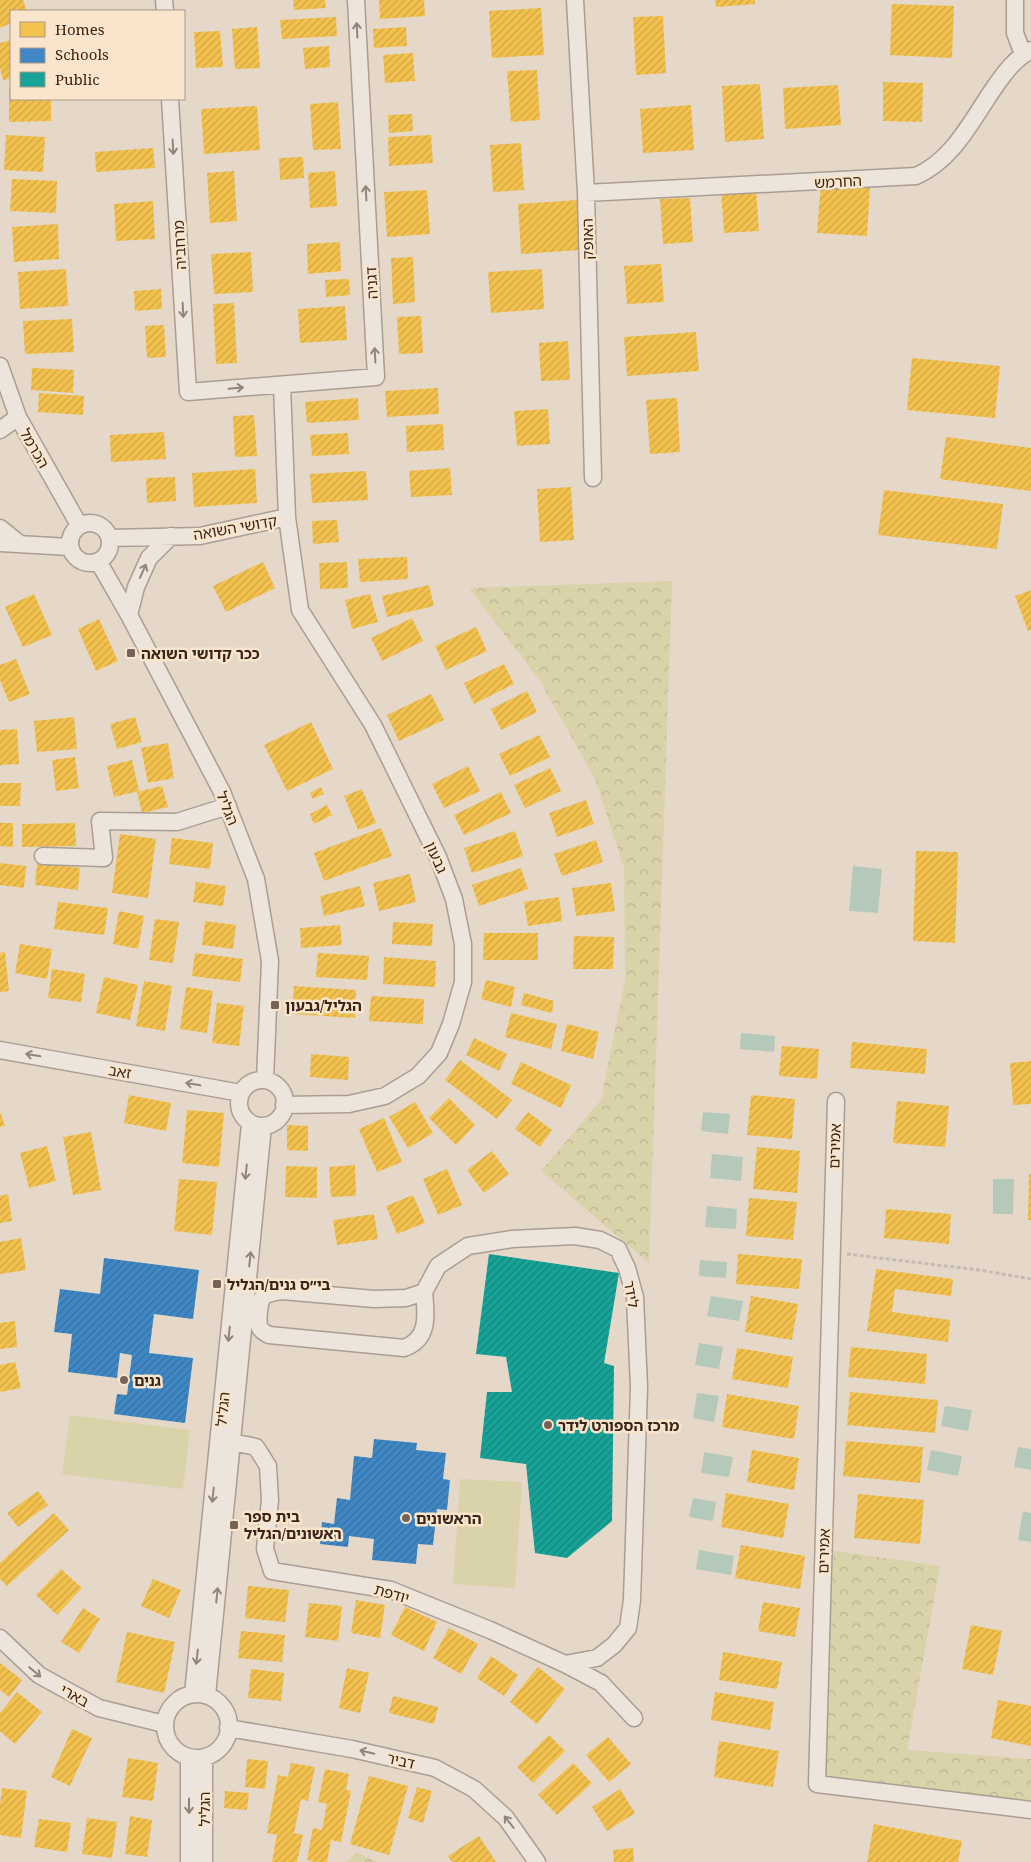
<svg xmlns="http://www.w3.org/2000/svg" width="1031" height="1862" font-family="'Noto Serif','Noto Sans Hebrew',serif">
<style>
.park{fill:url(#park-crowns)}
.garden{fill:#dad2a9}
.water{fill:#b5c9ba}
.homes{fill:url(#homes-hatch)}
.schools{fill:url(#schools-hatch)}
.public{fill:url(#public-hatch)}
.lines{fill:none;stroke-linecap:round;stroke-linejoin:round}
.minor-casing{stroke:#aa9d93;stroke-width:19}
.path{stroke:#c5bbb2;stroke-width:3;stroke-dasharray:4 2.5;stroke-linecap:butt}
.minor{stroke:#ede5db;stroke-width:16}
.oneway{stroke:#93847a}
.poi-dot{fill:#756357;stroke:#f9e5cc;stroke-width:2}
.labels{text-anchor:middle;dominant-baseline:central;stroke-width:5;stroke-linejoin:round;paint-order:stroke}
.street-label{font-size:15px;fill:#39241a;stroke:#f9e5cc}
.poi-label{font-size:15px;font-weight:bold;fill:#39241a;stroke:#f9e5cc;text-anchor:start}
</style>
<defs>
<pattern id="park-crowns" width="20" height="18" patternUnits="userSpaceOnUse" patternTransform="scale(1.25)"><rect width="20" height="18" fill="#dad2a9"/><path d="M2 6a3 3 0 1 1 6 0M12 15a3 3 0 1 1 6 0" fill="none" stroke="#bcb491"/></pattern>
<pattern id="homes-hatch" width="6" height="6" patternUnits="userSpaceOnUse" patternTransform="scale(1.25)"><rect width="6" height="6" fill="#f2c14e"/><path d="M-1 1l2-2M0 6l6-6M5 7l2-2" fill="none" stroke="#d0a644"/></pattern>
<pattern id="schools-hatch" width="6" height="6" patternUnits="userSpaceOnUse" patternTransform="scale(1.25)"><rect width="6" height="6" fill="#3f88c5"/><path d="M-1 1l2-2M0 6l6-6M5 7l2-2" fill="none" stroke="#366f9f"/></pattern>
<pattern id="public-hatch" width="6" height="6" patternUnits="userSpaceOnUse" patternTransform="scale(1.25)"><rect width="6" height="6" fill="#17a398"/><path d="M-1 1l2-2M0 6l6-6M5 7l2-2" fill="none" stroke="#16857b"/></pattern>
</defs>
<rect width="100%" height="100%" fill="#e5d8c9"/>
<path class="park" d="M672,581l-23,682 -108,-92 60,-71 24,-119 -1,-113 -29,-89 -55,-98 -71,-93z
M823,1549l117,17 -33,184 124,9v51l-214,-26z
M356,1852l22,10h-31z"/>
<path class="garden" d="M70,1415l120,15 -7,59 -121,-15z
M460,1479l62,3 -7,106 -62,-4z"/>
<path class="water" d="M853,866l29,3 -4,44 -29,-2z
M741,1033l34,3 -1,16 -34,-3z
M703,1112l27,2 -2,20 -27,-3z
M712,1154l31,3 -2,24 -31,-3z
M993,1179h21l-1,35h-20z
M707,1206l30,3 -1,20 -31,-2z
M700,1260l27,2 -1,16 -27,-2z
M711,1296l32,5 -4,20 -32,-5z
M699,1343l24,4 -4,22 -24,-4z
M697,1393l22,3 -5,26 -21,-4z
M945,1406l27,4 -4,21 -27,-5z
M1018,1447l13,2v21l-17,-3z
M931,1450l31,6 -4,20 -31,-6z
M704,1452l29,5 -4,20 -28,-4z
M693,1498l23,4 -3,19 -24,-4z
M1023,1511l8,2v29l-13,-2z
M699,1550l35,6 -3,19 -35,-6z"/>
<path class="homes" d="M0,0h23l4,11h-16v12l-11,5z
M293,0h32l1,8 -32,2z
M379,0h45l1,16 -45,3z
M715,0h40v4l-39,3z
M892,4l62,2 -2,52 -62,-3z
M541,8l3,47 -52,3 -3,-47z
M663,16l3,57 -30,2 -3,-58z
M336,17l1,19 -55,3 -2,-19z
M257,27l3,41 -25,1 -3,-40z
M406,27l1,19 -33,2 -1,-19z
M220,31l3,36 -27,1 -2,-36z
M11,40v38l-8,2 -3,-12v-25z
M329,46l1,21 -25,2 -2,-21z
M413,53l2,28 -30,2 -2,-28z
M537,70l3,50 -29,2 -4,-51z
M883,82l40,1 -1,39 -39,-1z
M760,84l4,55 -39,3 -3,-56z
M838,85l3,40 -56,4 -2,-41z
M9,88h2v11h40v22l-42,1z
M338,102l3,47 -28,1 -3,-46z
M691,105l3,45 -51,3 -3,-44z
M257,106l3,44 -56,4 -3,-45z
M412,114l1,17 -24,2 -1,-18z
M6,135l39,2 -2,35 -39,-2z
M431,135l2,28 -44,3 -1,-29z
M521,143l3,47 -31,2 -3,-47z
M153,148l2,20 -59,4 -1,-20z
M303,157l1,21 -24,2 -1,-22z
M234,171l3,50 -27,2 -3,-50z
M335,171l2,35 -27,2 -2,-35z
M12,179l45,2 -1,32 -46,-2z
M821,184l49,3 -3,49 -50,-3z
M756,189l3,42 -35,2 -3,-42z
M427,190l3,44 -43,3 -3,-45z
M690,198l3,44 -30,2 -3,-45z
M577,200l3,50 -59,4 -3,-50z
M153,201l2,38 -39,2 -2,-37z
M58,224l1,35 -45,3 -2,-35z
M340,242l1,29 -33,3 -1,-30z
M251,252l2,40 -39,2 -3,-40z
M413,257l2,45 -22,2 -2,-46z
M661,264l3,38 -37,2 -3,-38z
M66,269l2,37 -48,3 -2,-37z
M542,269l2,40 -53,4 -3,-41z
M349,279l1,16 -24,2 -1,-17z
M161,289l1,20 -27,2 -1,-20z
M234,303l3,60 -21,1 -3,-60z
M345,306l2,34 -47,3 -2,-34z
M421,316l2,37 -24,1 -2,-37z
M72,319l2,33 -49,2 -2,-33z
M164,325l2,32 -19,1 -2,-32z
M696,332l3,39 -72,5 -3,-39z
M568,341l2,39 -29,1 -2,-38z
M912,358l88,8 -5,52 -88,-8z
M32,368l42,2 -1,23 -42,-3z
M438,388l1,26 -52,3 -2,-26z
M39,393l45,3 -1,19 -45,-3z
M358,398l1,22 -52,3 -2,-21z
M677,398l3,54 -30,2 -4,-54z
M548,409l2,35 -33,2 -3,-35z
M254,415l3,41 -22,1 -2,-41z
M443,424l1,26 -37,2 -1,-26z
M164,432l2,27 -55,3 -1,-27z
M348,433l1,21 -37,2 -2,-21z
M946,437l85,11v43l-91,-12z
M450,468l2,27 -41,2 -2,-26z
M255,469l2,34 -63,4 -2,-34z
M366,471l2,29 -56,3 -2,-29z
M175,477l1,24 -29,2 -1,-25z
M571,487l3,53 -34,2 -3,-53z
M884,490l119,14 -6,45 -119,-14z
M337,520l2,22 -26,2 -1,-23z
M407,557l1,22 -48,3 -2,-23z
M263,562l12,26 -49,24 -13,-26z
M347,562l1,26 -28,1 -1,-26z
M429,585l5,21 -47,11 -5,-21z
M1031,590v40l-3,1 -13,-35z
M34,594l18,41 -29,12 -18,-40z
M370,594l8,28 -26,7 -7,-29z
M412,618l11,23 -41,20 -11,-23z
M99,619l19,42 -22,10 -18,-42z
M476,627l11,24 -41,19 -11,-24z
M16,659l14,35 -21,8 -9,-22v-15z
M504,664l10,20 -40,20 -10,-21z
M527,691l10,21 -36,18 -10,-21z
M431,694l13,26 -45,21 -12,-26z
M74,717l3,32 -40,3 -3,-31z
M135,717l7,25 -25,7 -7,-25z
M311,722l22,47 -46,22 -23,-46z
M17,729l2,35 -19,1v-35z
M539,735l11,22 -40,19 -11,-22z
M168,743l6,35 -26,5 -7,-35z
M75,757l4,31 -23,3 -4,-31z
M132,760l7,31 -25,6 -7,-31z
M468,766l12,25 -36,17 -12,-24z
M550,768l11,23 -36,17 -11,-23z
M0,783h21l-1,23h-20z
M162,786l6,21 -26,6 -5,-21z
M321,787l3,7 -11,5 -3,-6z
M362,789l14,34 -18,7 -14,-34z
M501,792l10,21 -47,22 -10,-20z
M586,800l8,24 -37,13 -8,-24z
M327,805l5,10 -18,9 -4,-10z
M0,823h13v24l-13,-1z
M75,823l1,23 -54,1v-23z
M381,828l11,28 -68,25 -10,-28z
M515,831l8,25 -51,17 -8,-25z
M120,834l36,5 -8,59 -36,-5z
M172,838l41,5 -3,26 -41,-5z
M596,840l7,22 -41,14 -8,-22z
M916,851l42,1 -3,91 -42,-2z
M0,863l26,3 -2,22 -24,-3z
M37,863l43,5 -2,22 -43,-5z
M521,868l7,21 -49,17 -7,-21z
M410,874l6,28 -37,9 -6,-28z
M196,882l30,4 -3,20 -30,-4z
M611,883l4,28 -39,5 -4,-28z
M360,886l5,20 -41,10 -4,-20z
M559,897l3,24 -34,5 -4,-24z
M58,902l50,6 -4,27 -50,-6z
M119,911l25,5 -6,33 -25,-5z
M155,919l24,3 -6,41 -24,-3z
M205,921l31,4 -3,24 -31,-4z
M393,922l40,2 -1,22 -40,-2z
M340,925l2,20 -41,3 -1,-20z
M484,933h54v27h-55z
M574,936l40,1 -1,32h-40z
M20,944l32,5 -5,30 -32,-6z
M5,952l4,39 -9,1v-39z
M195,953l48,6 -3,23 -48,-6z
M318,953l51,3 -2,24 -51,-3z
M384,957l52,4 -1,26 -52,-3z
M52,969l33,5 -4,28 -33,-4z
M104,977l34,8 -8,35 -34,-7z
M486,980l29,7 -4,20 -30,-8z
M144,981l28,5 -7,45 -29,-5z
M294,986l62,4 -1,28 -63,-4z
M186,987l27,4 -6,42 -27,-4z
M524,993l30,8 -2,12 -31,-8z
M371,996l53,3 -1,25 -54,-3z
M217,1003l27,3 -5,40 -27,-3z
M511,1013l46,11 -6,25 -46,-12z
M567,1024l32,8 -6,27 -32,-8z
M474,1038l33,16 -8,17 -33,-16z
M852,1042l75,7 -2,25 -75,-6z
M782,1046l37,3 -2,30 -38,-3z
M311,1054l38,3 -1,23 -38,-3z
M460,1060l52,40 -15,19 -52,-39z
M1031,1061v43l-18,1 -3,-42z
M521,1062l50,23 -10,23 -50,-24z
M129,1095l42,8 -5,28 -42,-8z
M751,1095l44,4 -3,40 -45,-4z
M449,1098l26,27 -19,20 -27,-27z
M897,1101l52,5 -4,41 -52,-4z
M415,1102l18,31 -25,15 -19,-31z
M187,1110l37,3 -5,54 -37,-4z
M0,1112l5,14 -5,1z
M528,1112l24,18 -12,17 -25,-18z
M384,1118l18,44 -25,10 -18,-43z
M287,1125l21,1v25l-21,-1z
M91,1132l10,58 -28,5 -10,-58z
M47,1146l9,35 -27,7 -9,-35z
M757,1147l43,4 -3,42 -44,-4z
M492,1151l17,23 -25,19 -17,-23z
M355,1165l1,31 -25,1 -2,-30z
M286,1166l31,1v31l-32,-1z
M447,1169l15,36 -24,10 -15,-36z
M1029,1174h2v46h-3z
M179,1179l38,3 -5,53 -38,-4z
M8,1194l4,27 -12,2v-27z
M413,1195l12,28 -28,11 -11,-28z
M749,1198l48,4 -4,38 -47,-4z
M886,1209l65,5 -2,30 -65,-6z
M374,1214l4,25 -41,6 -4,-25z
M21,1238l5,32 -26,4v-32z
M738,1254l64,5 -3,30 -63,-5z
M876,1269l77,10 -2,17 -56,-7 -3,23 58,8 -2,22 -81,-11z
M751,1296l47,8 -6,36 -47,-8z
M15,1321l2,26 -17,2v-26z
M851,1347l76,7 -2,30 -77,-7z
M737,1348l56,9 -5,31 -56,-9z
M15,1362l6,26 -21,4v-27z
M850,1392l88,8 -3,33 -88,-8z
M727,1394l72,12 -5,33 -72,-12z
M846,1441l77,6 -3,36 -77,-7z
M752,1450l47,8 -5,32 -47,-8z
M38,1491l10,14 -30,22 -11,-14z
M726,1493l63,11 -6,34 -62,-11z
M858,1494l66,6 -4,44 -66,-6z
M54,1513l15,17 -62,56 -7,-7v-16z
M741,1545l64,11 -5,33 -65,-11z
M61,1569l21,19 -25,27 -21,-20z
M153,1579l28,11 -12,28 -28,-12z
M248,1586l41,4 -4,32 -40,-4z
M356,1600l29,5 -5,33 -29,-5z
M763,1602l37,6 -5,29 -37,-6z
M309,1603l33,3 -4,35 -33,-4z
M405,1607l32,15 -13,29 -33,-16z
M83,1608l17,11 -21,34 -18,-11z
M971,1625l31,6 -9,44 -31,-6z
M449,1628l29,16 -17,30 -28,-16z
M241,1631l44,4 -3,27 -44,-4z
M127,1632l48,10 -11,51 -48,-11z
M723,1652l59,10 -5,27 -58,-9z
M491,1656l27,19 -14,21 -27,-18z
M0,1663l22,17 -13,17 -9,-7z
M538,1667l27,22 -28,35 -27,-22z
M347,1668l22,5 -9,40 -21,-5z
M251,1669l33,4 -3,28 -33,-3z
M17,1692l25,20 -27,32 -15,-13v-18z
M715,1692l59,10 -4,28 -59,-10z
M393,1696l45,11 -4,17 -45,-11z
M998,1700l33,6v40l-40,-8z
M72,1729l20,9 -22,48 -19,-9z
M549,1735l16,16 -32,32 -16,-16z
M608,1737l23,27 -22,18 -23,-27z
M719,1741l60,10 -6,36 -59,-10z
M128,1758l30,5 -5,38 -31,-4z
M247,1759l21,2 -3,28 -20,-2z
M291,1763l24,4 -7,34 -7,-2 -7,34 9,2 -6,27h-25l5,-27 -10,-2 11,-58 10,2z
M573,1763l19,20 -35,32 -19,-20z
M325,1769l24,5 -3,16 5,1 -10,51 -10,-2 -4,22h-12l-8,-2 6,-32 9,2 5,-26 -9,-2z
M369,1776l39,10 -19,69 -39,-11z
M417,1787l15,4 -9,32 -15,-5z
M2,1788l25,3 -6,47 -21,-3v-30z
M620,1789l15,24 -28,18 -15,-24z
M225,1791l24,2 -2,17 -23,-2z
M130,1816l22,4 -5,37 -22,-3z
M87,1818l30,4 -5,36 -30,-4z
M39,1819l32,4 -4,29 -33,-5z
M874,1824l88,17 -4,21h-91z
M479,1836l17,26h-44l-4,-6z
M633,1848l1,14h-20l-1,-12z"/>
<path class="schools" d="M104,1258l95,12 -6,49 -39,-5 -5,39 44,5 -8,65 -71,-9 3,-20 10,1 5,-40 -12,-2 -3,25 -49,-6 4,-38 -18,-2 6,-43 40,5z
M374,1439l43,4 -1,7 30,3 -3,26 7,1 -3,30 -10,-1 -4,36 -15,-1 -2,20 -44,-4 2,-21 -25,-3 -1,11 -28,-3 2,-22 12,2 3,-26 13,2 4,-44 18,2z"/>
<path class="public" d="M489,1254l130,19 -15,90 10,3 -2,155 -45,37 -32,-5 -9,-89 -46,-6 7,-66h25l-6,-35 -30,-3z"/>
<g class="lines">
<defs>
<path id="minor" d="M164,0l1,11
M575,0l11,193 7,285
M1015,0v33l8,21
M170,99l18,293 188,-15 -20,-377
M586,193l330,-17c37,-16 56,-56 78,-88 10,-14 21,-30 37,-38
M0,366l18,51 61,108
M0,430l18,-13
M70 543a20 20 0 1 1 40 0a20 20 0 1 1-40 0Z
M0,528l20,16
M110,538l90,-2 87,-19 -5,-132
M0,543l70,4
M98,561l31,54 93,177 34,87 14,82 -5,119
M129,615l7,-28 13,-29 22,-22
M43,856l61,2 -4,-37 77,1 51,-16
M0,1050l241,43
M239 1103a23 23 0 1 1 46 0a23 23 0 1 1-46 0Z
M836,1101l-19,683 214,26
M284,1105l65,-1 36,-8 33,-20 21,-23 12,-29 12,-42v-38l-9,-45 -16,-42 -65,-132 -73,-115 -13,-93
M424,1292c2,22 6,47 -20,56l-135,-13c-3,-2 -7,-3 -9,-7 -3,-4 -1,-27 3,-31 4,-4 13,-5 19,-6l92,8 32,-1 18,-6 14,-26 30,-20 44,-7 63,-3 25,4 18,9 9,19 8,29 4,90 -7,213 -4,28 -14,17 -17,13 -32,6
M232,1442l24,5 12,19 2,34 -5,49 7,22 119,19 99,40 75,34 36,19 33,35
M0,1638l39,37 60,33 65,16
M193,1694l57,-570
M165 1726a32 32 0 1 1 64 0a32 32 0 1 1-64 0Z
M207,1695l56,-569
M228,1728l124,21 83,19 39,21 32,29 31,44
M189,1862v-105
M204,1862v-105"/>
</defs>
<use href="#minor" class="minor-casing"/>
<path class="path" d="M847,1254l132,16 52,9"/>
<use href="#minor" class="minor"/>
</g>
<defs><path id="oneway-shaft" d="M-6 0H5M1.5-3L5.5 0L1.5 3" fill="none" stroke-width="1.6" stroke-linecap="round" stroke-linejoin="round" transform="scale(1.25)"/></defs>
<g class="oneway">
<use href="#oneway-shaft" transform="translate(357 30) rotate(-93)"/>
<use href="#oneway-shaft" transform="translate(173 147) rotate(87)"/>
<use href="#oneway-shaft" transform="translate(366 193) rotate(-93)"/>
<use href="#oneway-shaft" transform="translate(183 310) rotate(87)"/>
<use href="#oneway-shaft" transform="translate(375 355) rotate(-93)"/>
<use href="#oneway-shaft" transform="translate(236 388) rotate(-5)"/>
<use href="#oneway-shaft" transform="translate(143 571) rotate(-66)"/>
<use href="#oneway-shaft" transform="translate(33 1055) rotate(-170)"/>
<use href="#oneway-shaft" transform="translate(193 1084) rotate(-170)"/>
<use href="#oneway-shaft" transform="translate(246 1172) rotate(96)"/>
<use href="#oneway-shaft" transform="translate(250 1259) rotate(-84)"/>
<use href="#oneway-shaft" transform="translate(229 1334) rotate(96)"/>
<use href="#oneway-shaft" transform="translate(213 1495) rotate(96)"/>
<use href="#oneway-shaft" transform="translate(217 1595) rotate(-84)"/>
<use href="#oneway-shaft" transform="translate(197 1657) rotate(96)"/>
<use href="#oneway-shaft" transform="translate(35 1672) rotate(40)"/>
<use href="#oneway-shaft" transform="translate(367 1752) rotate(-167)"/>
<use href="#oneway-shaft" transform="translate(189 1806) rotate(90)"/>
<use href="#oneway-shaft" transform="translate(509 1822) rotate(-128)"/>
</g>
<g class="poi-dot">
<rect x="126" y="648" width="10" height="10" rx="2.5"/>
<rect x="270" y="1000" width="10" height="10" rx="2.5"/>
<rect x="212" y="1279" width="10" height="10" rx="2.5"/>
<circle cx="124" cy="1380" r="5"/>
<circle cx="548" cy="1425" r="5"/>
<circle cx="406" cy="1518" r="5"/>
<rect x="229" y="1520" width="10" height="10" rx="2.5"/>
</g>
<g class="labels">
<g class="street-label">
<text transform="translate(838 181) rotate(-3)">החרמש</text>
<text transform="translate(587 239) rotate(-91)">האופק</text>
<text transform="translate(179 245) rotate(-93)">מרחביה</text>
<text transform="translate(371 283) rotate(-93)">דגניה</text>
<text transform="translate(35 448) rotate(60)">הכרמל</text>
<text transform="translate(235 527) rotate(-10)">קדושי השואה</text>
<text transform="translate(228 808) rotate(68)">הגליל</text>
<text transform="translate(437 857) rotate(66)">גבעון</text>
<text transform="translate(120 1071) rotate(10)">זאב</text>
<text transform="translate(834 1146) rotate(-88)">אמירים</text>
<text transform="translate(632 1294) rotate(80)">לידר</text>
<text transform="translate(222 1409) rotate(-84)">הגליל</text>
<text transform="translate(823 1551) rotate(-88)">אמירים</text>
<text transform="translate(392 1593) rotate(16)">יודפת</text>
<text transform="translate(75 1695) rotate(29)">בארי</text>
<text transform="translate(401 1760) rotate(13)">דביר</text>
<text transform="translate(204 1809) rotate(-90)">הגליל</text>
</g>
<g class="poi-label">
<text x="141" y="653">ככר קדושי השואה</text>
<text x="285" y="1005">הגליל/גבעון</text>
<text x="227" y="1284">בי״ס גנים/הגליל</text>
<text x="134" y="1380">גנים</text>
<text x="558" y="1425">מרכז הספורט לידר</text>
<text x="244" y="1516">בית ספר<tspan x="244" dy="17">ראשונים/הגליל</tspan></text>
<text x="416" y="1518">הראשונים</text>
</g>
</g>
<rect x="10" y="10" width="175" height="90" fill="#f9e5cc" stroke="#ac9885"/>
<rect x="20" y="22" width="25" height="15" fill="#f2c14e" stroke="#ac9885"/>
<text x="55" y="35" font-size="15" fill="#39241a">Homes</text>
<rect x="20" y="48" width="25" height="15" fill="#3f88c5" stroke="#ac9885"/>
<text x="55" y="60" font-size="15" fill="#39241a">Schools</text>
<rect x="20" y="72" width="25" height="15" fill="#17a398" stroke="#ac9885"/>
<text x="55" y="85" font-size="15" fill="#39241a">Public</text>
</svg>
